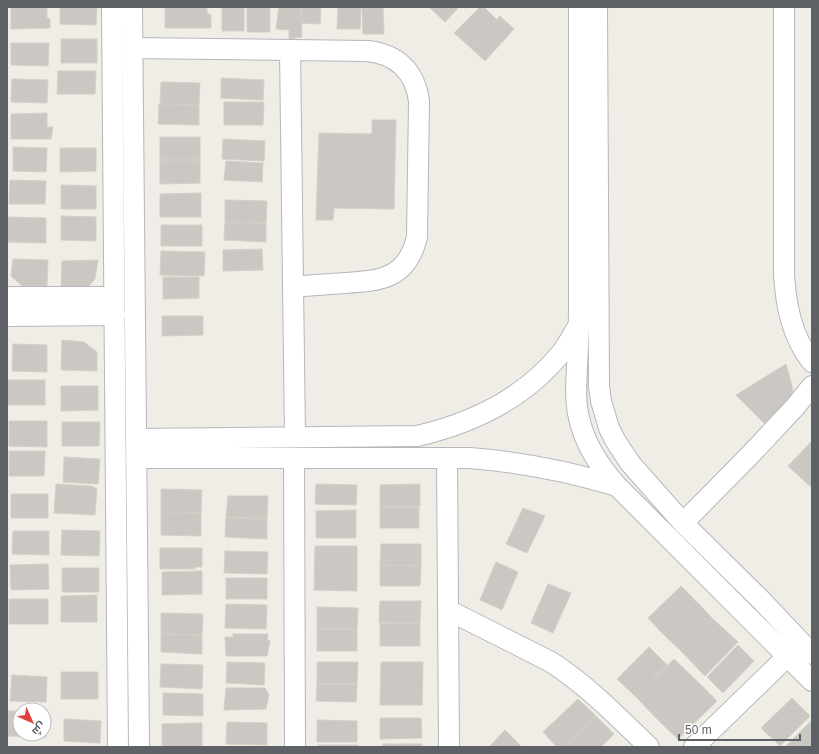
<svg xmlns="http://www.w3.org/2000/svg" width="819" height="754" font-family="Arial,Cairo,sans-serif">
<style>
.building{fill:#cbc8c4;stroke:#d4cfc6}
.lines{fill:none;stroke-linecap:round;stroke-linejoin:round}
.minor-casing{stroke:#b4b7bb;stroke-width:22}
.minor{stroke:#fff;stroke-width:20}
</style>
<rect width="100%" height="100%" fill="#f0ede7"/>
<path class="building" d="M11,7h36v11l3,1v9l-39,1z
M60,7h37l-1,18 -36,-1z
M165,7h42v6l4,2v13h-46z
M222,7h22v24h-22z
M247,7h23v25h-23z
M279,7h22l1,30 -13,2v-9l-13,-1z
M302,7h19l-1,17 -19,-1z
M338,7h23l-1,22h-23z
M362,7h21l1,27h-21z
M429,7h30l-14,15z
M480,7h4l13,13 -26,28 -17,-15z
M500,16l14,13 -29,32 -14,-13z
M61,39h36v24h-36z
M11,43h38l-1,23 -37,-1z
M58,71h38l-1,23h-38z
M221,78l43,2 -1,20 -42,-2z
M12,79l36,1 -1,23 -36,-1z
M161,82l39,1 -1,22 -39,-1z
M224,102h40l-1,23h-39z
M159,104l40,1v20l-41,-1z
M47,113v14h6l-2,12h-40v-25z
M372,120h24l-2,89 -60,-1 -1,12h-17l3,-87 53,1z
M160,137h40v23h-40z
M223,139l42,2 -1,20 -42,-2z
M13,147l34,1 -1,24 -33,-1z
M60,148h36v23l-36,1z
M160,160h40v23l-40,1z
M226,161l37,2 -1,19 -38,-2z
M10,180l36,1 -1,23h-36z
M61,185l35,1v23h-35z
M201,193v24h-41v-23z
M225,200l42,1 -1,22 -41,-1z
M61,216l35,1v24l-35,-1z
M8,217l38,1v25l-38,-1z
M225,222l41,1v19l-42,-2z
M161,225h41v21h-41z
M262,249l1,21 -40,1v-21z
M161,251l44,1 -1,24 -44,-1z
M13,259l35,1 -1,26h-25l-11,-10z
M98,260l-3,19 -8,9h-26l1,-27z
M163,277h36v21l-36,1z
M162,316h41v19l-41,1z
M62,340l22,2 13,10v19l-36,-1z
M13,344l34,1v27l-35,-1z
M786,364l7,26 -8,19 -16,19 -33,-33z
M8,380h37v25h-37z
M61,386h37v24l-37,1z
M9,421h38v26l-38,-1z
M62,422h38l-1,24h-37z
M812,441v47l-24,-22z
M9,451h36l-1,25h-35z
M64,457l36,2 -2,25 -35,-2z
M56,484l35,2 6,3 -2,26 -41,-2z
M316,484l41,1 -1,20 -41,-1z
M420,484v22l-40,1v-22z
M161,489l41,1 -1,23 -40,-1z
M11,494h37v24h-37z
M228,496h40l-1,23 -41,-2z
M380,507h39v21h-39z
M523,508l22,8 -18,37 -21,-9z
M356,510v28h-40v-27z
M161,512l40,1v23l-40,-1z
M226,517l41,2v20l-42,-2z
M62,530l38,1 -1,25 -38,-1z
M13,531h36v24l-37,-1z
M381,544h40v22l-41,-1z
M315,546h42v45l-43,-1z
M160,548h42v19h-7v2h-35z
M225,551l43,1 -1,22 -43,-1z
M496,562l22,10 -16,38 -22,-10z
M48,564l1,25 -38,1 -1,-25z
M380,565l41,1 -1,20h-40z
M62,568h37v24h-37z
M202,571v23l-40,1v-23z
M226,578h41v21h-41z
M548,584l23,9 -18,40 -22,-10z
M681,586l15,15 -33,33 -15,-16z
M97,595v27h-36v-26z
M9,599h39v25h-39z
M380,601h41l-1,22 -41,-1z
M696,601l17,18 -32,32 -18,-17z
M226,604l41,1 -1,24 -41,-1z
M317,607l41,1 -1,21h-40z
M161,613l42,1 -1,21 -41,-1z
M713,619l25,23 -33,34 -24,-25z
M380,623h40v23h-40z
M317,629h40v22h-40z
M161,634l41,1v19l-41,-2z
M233,634h35l-1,6 3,1 -3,15h-41l-1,-19h8z
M738,645l16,16 -31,32 -16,-16z
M649,647l18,18 -31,32 -19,-18z
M674,659l24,23 -38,40 -24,-25z
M227,662l38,1 -1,22 -38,-2z
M317,662h41l-1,22h-40z
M381,662h42l-1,43h-42z
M161,664l42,1 -1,24 -42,-2z
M61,672h37v27h-37z
M12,675l35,2 -1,25 -36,-1z
M698,682l19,19 -39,38 -18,-17z
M317,684h40l-1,18 -40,-1z
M226,688h39l4,7 -3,14 -42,1z
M163,693l40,1v22l-40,-1z
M792,698l18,18 -30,30 -19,-18z
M578,699l18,17 -32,31h-7l-14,-15z
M8,711h12v23h24v-22h2v25l-38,-1z
M596,716l18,18 -13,13h-37z
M380,718h41l1,20 -42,1z
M64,719l37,2 -1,22 -36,-2z
M317,720l40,1v21h-40z
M811,721l1,26h-27z
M227,722l40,1v22l-41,-1z
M202,723v24h-40v-23z
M505,730l17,17h-33z
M383,744h39v3h-39z
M318,745h40l-1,2h-39z"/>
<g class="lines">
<defs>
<path id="minor" d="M112,7l6,740
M132,7l7,740
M579,7c0,100 0,200 0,300 0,20 -1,40 -2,60 -1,17 -2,35 2,51 6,27 20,48 38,68l195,195
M597,7l2,379 2,15 8,27 6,12 15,23 53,60 79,78 50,53
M784,7v268c2,31 8,62 28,87
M132,48l235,3c30,3 48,20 52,50l-2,136c-10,41 -35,44 -72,46 -17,1 -35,2 -52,4
M290,50l5,387
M7,297h107
M7,316l108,-1
M136,439l281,-3c56,-13 109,-39 145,-84 6,-8 11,-18 16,-26
M136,458h334c50,4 98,13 147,28
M294,458l1,289
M447,458l2,289
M683,523l68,-69 44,-47 17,-21
M448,610l103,52c37,24 66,54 98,85
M694,747l103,-100"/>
</defs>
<use href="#minor" class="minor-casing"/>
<use href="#minor" class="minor"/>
</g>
<rect width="819" height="754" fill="none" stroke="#5e6266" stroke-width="16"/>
<g transform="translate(32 722) rotate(135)"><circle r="19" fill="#ffffff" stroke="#bfc0c2"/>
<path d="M0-3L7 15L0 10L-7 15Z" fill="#e0423d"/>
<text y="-6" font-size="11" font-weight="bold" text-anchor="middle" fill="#5e6266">ش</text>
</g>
<path d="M679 734v6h121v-6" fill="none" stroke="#5e6266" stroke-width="2"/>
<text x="685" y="734" font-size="12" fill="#5e6266" stroke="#ffffff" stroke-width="3" paint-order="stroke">50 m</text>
</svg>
